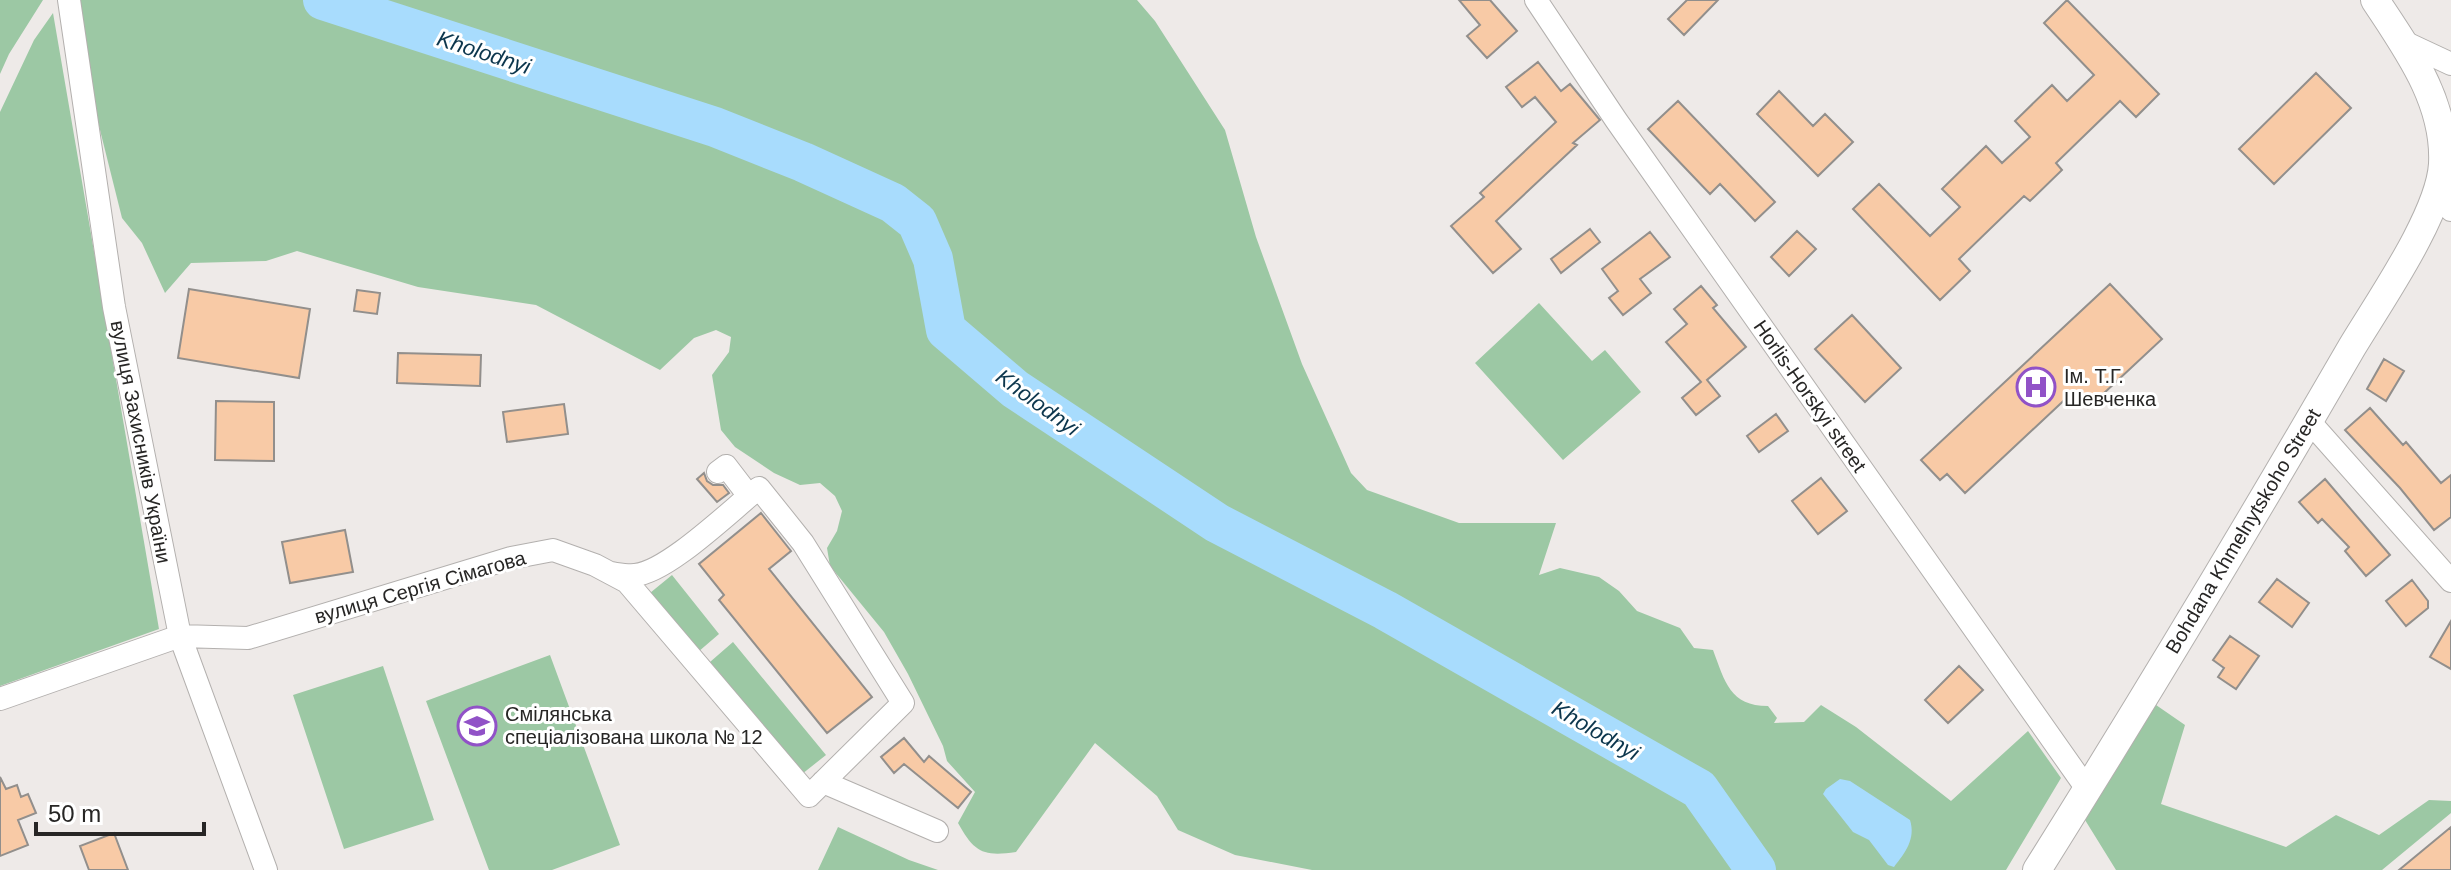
<svg xmlns="http://www.w3.org/2000/svg" width="2451" height="870" viewBox="0 0 2451 870" font-family="Helvetica,sans-serif">
  <style>
    .green { fill: #9cc8a4 }
    .water { fill: #a8dcfd }
    .lines { fill: none; stroke-linecap: round; stroke-linejoin: round }
    .river { stroke: #a8dcfd; stroke-width: 40 }
    .building { fill: #f8caa6; stroke: #928f8c; stroke-width: 2 }
    .minor-casing { stroke: #b3b0ae; stroke-width: 24 }
    .major-casing { stroke: #b3b0ae; stroke-width: 30 }
    .minor { stroke: #fff; stroke-width: 22 }
    .major { stroke: #fff; stroke-width: 28 }
    .labels { text-anchor: middle; stroke-width: 6; stroke-linejoin: round; paint-order: stroke }
    .poi-label { font-size: 20px; fill: #272625; stroke: #fff; text-anchor: start }
    .street-label { font-size: 20px; fill: #272625; stroke: #fff }
    .water-label { font-size: 22px; font-style: italic; fill: #0c364d; stroke: #fff }
  </style>
  <rect width="100%" height="100%" fill="#eeeae8"/>
  <path class="green" d="M 0,0 L 43,0 L 9,54 L 0,74 Z
    M 79,0 L 1137,0 L 1155,21 L 1225,130 L 1256,237 L 1302,364 L 1351,473 L 1367,490 L 1459,523 L 1556,523 L 1539,575 L 1560,568 L 1599,577 L 1619,591 L 1637,611 L 1680,628 L 1694,648 L 1713,650 C 1725,682 1730,706 1768,706 L 1777,718 L 1774,723 L 1804,722 L 1821,705 L 1856,727 L 1951,801 L 2028,731 L 2061,778 L 2006,870 L 1312,870 L 1235,855 L 1178,830 L 1157,796 L 1095,743 L 1016,852 C 983,857 974,852 958,823 L 975,792 L 947,761 L 943,746 L 908,674 L 884,632 L 830,566 L 827,548 L 837,531 L 842,511 L 835,496 L 820,483 L 800,485 L 774,473 L 735,447 L 721,430 L 712,375 L 729,352 L 731,337 L 716,330 L 694,338 L 660,370 L 536,305 L 418,287 L 297,251 L 266,261 L 191,263 L 165,293 L 142,243 L 122,218 L 89,86 Z
    M 53,13 L 159,629 L 0,686 L 0,112 L 34,40 Z
    M 1539,303 L 1592,361 L 1605,350 L 1641,392 L 1563,460 L 1475,363 Z
    M 672,575 L 719,634 L 698,652 L 650,593 Z
    M 733,642 L 826,755 L 802,774 L 710,662 Z
    M 550,655 L 620,845 L 552,870 L 489,870 L 426,701 Z
    M 383,666 L 434,820 L 344,849 L 293,695 Z
    M 2143,696 L 2185,725 L 2161,804 L 2286,847 L 2336,815 L 2379,835 L 2429,800 L 2451,801 L 2451,813 L 2382,870 L 2116,870 L 2077,807 Z
    M 838,827 L 909,860 L 938,870 L 818,870 Z"/>
  <path class="water" d="M 1840,779 L 1850,781 L 1910,820 C 1916,839 1905,853 1894,867 L 1888,865 L 1869,840 L 1853,832 L 1823,794 L 1826,789 Z"/>
  <g class="lines">
    <path class="river" d="M 323,0 L 715,127 L 803,162 L 893,203 L 917,222 L 933,259 L 946,330 L 1015,389 L 1217,523 L 1385,610 L 1699,789 L 1756,870"/>
  </g>
  <path class="building" d="M 1459,0 L 1490,0 L 1517,31 L 1487,58 L 1467,36 L 1480,25 Z
    M 1687,0 L 1718,0 L 1684,35 L 1668,19 Z
    M 2067,0 L 2159,94 L 2136,117 L 2120,101 L 2056,163 L 2062,170 L 2030,201 L 2024,196 L 1959,259 L 1970,271 L 1940,300 L 1853,209 L 1879,184 L 1930,236 L 1960,207 L 1942,189 L 1986,146 L 2002,163 L 2030,137 L 2015,121 L 2052,85 L 2067,101 L 2094,75 L 2044,23 Z
    M 1538,62 L 1561,91 L 1570,84 L 1600,120 L 1573,143 L 1577,145 L 1496,221 L 1521,249 L 1493,273 L 1451,226 L 1484,197 L 1480,193 L 1556,122 L 1535,97 L 1522,107 L 1506,87 Z
    M 2316,73 L 2351,108 L 2274,184 L 2239,149 Z
    M 1779,91 L 1813,126 L 1825,114 L 1853,142 L 1818,176 L 1757,114 Z
    M 1678,101 L 1775,202 L 1755,221 L 1720,184 L 1710,194 L 1648,129 Z
    M 1590,229 L 1600,242 L 1561,273 L 1551,259 Z
    M 1797,231 L 1816,249 L 1789,276 L 1771,257 Z
    M 1650,232 L 1670,257 L 1640,279 L 1651,293 L 1623,315 L 1609,298 L 1618,291 L 1602,269 Z
    M 2110,284 L 2162,339 L 2088,408 L 2073,392 L 1965,493 L 1947,474 L 1940,480 L 1921,460 Z
    M 1701,286 L 1717,305 L 1713,308 L 1746,347 L 1707,380 L 1720,396 L 1696,415 L 1682,398 L 1701,382 L 1666,342 L 1687,324 L 1674,309 Z
    M 189,289 L 310,309 L 299,378 L 178,358 Z
    M 357,290 L 380,293 L 377,314 L 354,311 Z
    M 1852,315 L 1901,368 L 1865,402 L 1815,349 Z
    M 398,353 L 481,355 L 480,386 L 397,383 Z
    M 2384,359 L 2404,371 L 2386,401 L 2367,389 Z
    M 216,401 L 274,402 L 274,461 L 215,460 Z
    M 564,404 L 568,434 L 507,442 L 503,412 Z
    M 2370,408 L 2403,445 L 2406,442 L 2441,483 L 2451,475 L 2451,517 L 2434,530 L 2400,488 L 2345,430 Z
    M 1776,414 L 1788,431 L 1759,452 L 1747,436 Z
    M 704,473 L 707,481 L 713,485 L 723,485 L 729,493 L 717,502 L 697,479 Z
    M 1821,478 L 1847,511 L 1818,534 L 1792,501 Z
    M 2325,479 L 2390,555 L 2366,576 L 2345,551 L 2349,547 L 2322,519 L 2318,523 L 2299,502 Z
    M 761,513 L 791,551 L 769,569 L 872,697 L 827,733 L 719,600 L 724,595 L 699,564 Z
    M 345,530 L 353,572 L 290,583 L 282,542 Z
    M 2277,579 L 2309,603 L 2292,627 L 2259,602 Z
    M 2412,580 L 2428,601 L 2428,608 L 2406,626 L 2386,601 Z
    M 2451,621 L 2451,669 L 2430,657 Z
    M 2230,636 L 2259,656 L 2236,689 L 2218,677 L 2224,668 L 2213,660 Z
    M 1959,666 L 1983,690 L 1948,723 L 1925,700 Z
    M 904,738 L 924,762 L 929,756 L 971,792 L 958,808 L 904,764 L 894,773 L 881,757 Z
    M 0,777 L 6,789 L 17,785 L 21,797 L 28,794 L 36,813 L 18,820 L 28,845 L 0,856 Z
    M 2451,827 L 2451,870 L 2399,870 Z
    M 114,833 L 128,870 L 89,870 L 80,846 Z"/>
  <g class="lines">
    <g class="minor-casing">
      <path id="minor" d="M 69,0 L 114,307 L 180,636 L 266,870
        M 1536,0 L 1616,120 L 2087,789
        M 2402,41 L 2451,64
        M 2442,201 L 2451,210
        M 2309,421 L 2451,581
        M 718,472 L 726,466 L 749,496
        M 0,699 L 180,636 L 248,638 L 511,558 L 553,550 L 595,565 L 627,582 L 809,796 L 903,703 L 803,543 L 759,488 C 731,510 668,572 635,575 C 627,576 618,574 610,573
        M 823,782 L 937,831"/>
    </g>
    <g class="major-casing">
      <path id="major" d="M 2037,870 C 2145,698 2250,523 2352,347 C 2379,302 2440,215 2443,164 C 2446,102 2408,50 2375,0"/>
    </g>
    <use href="#minor" class="minor"/>
    <use href="#major" class="major"/>
  </g>
  <defs>
    <g id="hospital-ring" transform="scale(2)"><circle r="9.5" fill="#fff" stroke="#9152c7" stroke-width="1.5"/><path d="M-5-5h3v3.5h4V-5h3V5h-3V1.5h-4V5h-3Z" fill="#9152c7"/></g>
    <g id="school-ring" transform="scale(2)"><circle r="9.5" fill="#fff" stroke="#9152c7" stroke-width="1.5"/><path d="M0-5L7-2L0 1L-7-2ZM-4 1L0 2.5L4 1V4Q0 6-4 4Z" fill="#9152c7"/></g>
  </defs>
  <g fill-rule="evenodd">
    <use href="#hospital-ring" x="2036" y="387"/>
    <use href="#school-ring" x="477" y="726"/>
  </g>
  <g class="labels">
    <g class="poi-label">
      <text x="2064" y="383">Ім. Т.Г.<tspan x="2064" dy="23">Шевченка</tspan></text>
      <text x="505" y="721">Смілянська<tspan x="505" dy="23">спеціалізована школа № 12</tspan></text>
    </g>
    <g class="street-label">
      <text transform="translate(1810 396) rotate(55)" y="7">Horlis-Horskyi street</text>
      <text transform="translate(141 442) rotate(79)" y="7">вулиця Захисників України</text>
      <text transform="translate(2243 531) rotate(-59)" y="7">Bohdana Khmelnytskoho Street</text>
      <text transform="translate(420 587) rotate(-16)" y="7">вулиця Сергія Сімагова</text>
    </g>
    <g class="water-label">
      <text transform="translate(484 52) rotate(18)" y="8">Kholodnyi</text>
      <text transform="translate(1038 402) rotate(36)" y="8">Kholodnyi</text>
      <text transform="translate(1596 730) rotate(30)" y="8">Kholodnyi</text>
    </g>
  </g>
  <path d="M36 822v12h168v-12" fill="none" stroke="#272625" stroke-width="4"/>
  <text x="48" y="822" font-size="24" fill="#272625" stroke="#ffffff" stroke-width="6" paint-order="stroke">50 m</text>
</svg>
